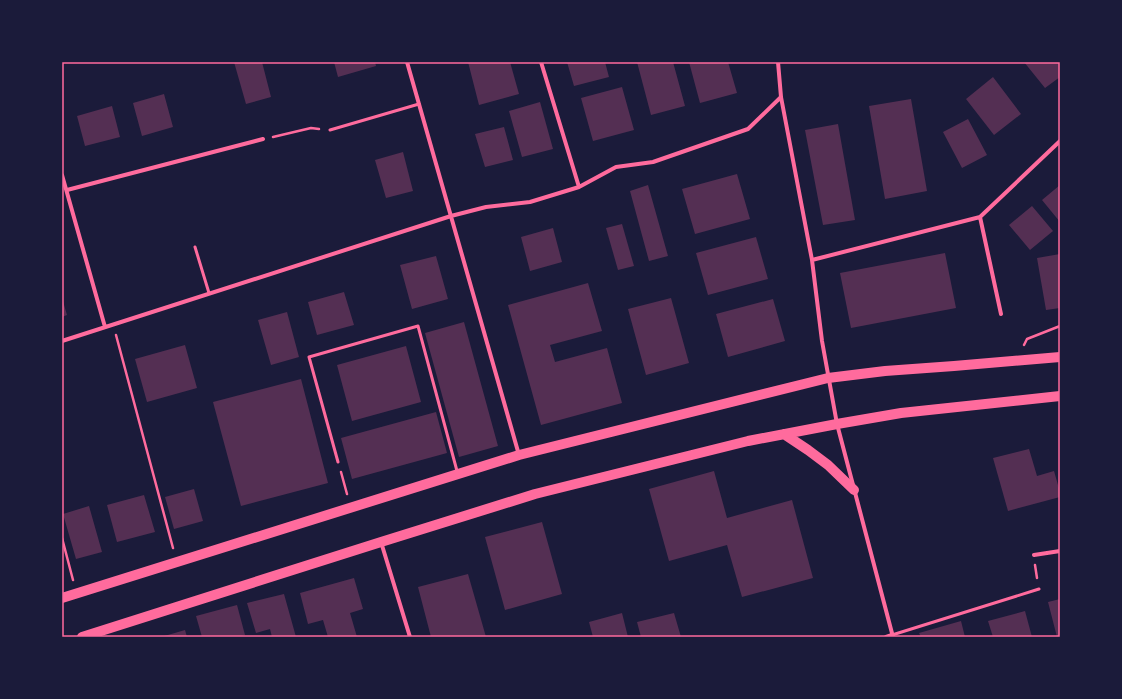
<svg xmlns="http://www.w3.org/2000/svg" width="1122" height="699" viewBox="0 0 1122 699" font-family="'Work Sans',sans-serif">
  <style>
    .building { fill: #542f53 }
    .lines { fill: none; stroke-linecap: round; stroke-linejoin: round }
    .path { stroke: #ff6b9d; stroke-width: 2.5 }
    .service { stroke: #ff6b9d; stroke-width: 3 }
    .minor { stroke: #ff6b9d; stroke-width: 4 }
    .primary { stroke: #ff6b9d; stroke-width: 10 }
    .neatline { fill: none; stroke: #ff6b9d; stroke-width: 1.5 }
  </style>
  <rect width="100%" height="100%" fill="#1b1b3a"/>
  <path class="building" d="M 234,62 L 262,62 L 271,97 L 246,104 Z
    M 334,62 L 375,62 L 376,66 L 338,77 Z
    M 468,62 L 510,62 L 519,94 L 479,105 Z
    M 567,62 L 605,62 L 609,77 L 574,86 Z
    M 637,62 L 673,62 L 685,106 L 651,115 Z
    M 689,62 L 728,62 L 737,93 L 700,103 Z
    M 1024,62 L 1059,62 L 1060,77 L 1045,88 Z
    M 993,77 L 1021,114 L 994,135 L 966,99 Z
    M 622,87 L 634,130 L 593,141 L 581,98 Z
    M 164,94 L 173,127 L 142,136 L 133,103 Z
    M 911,99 L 927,191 L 885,199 L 869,106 Z
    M 540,102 L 553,149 L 522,157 L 509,111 Z
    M 112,106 L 120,137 L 85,146 L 77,116 Z
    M 968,119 L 987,155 L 962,168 L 943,132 Z
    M 838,124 L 855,220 L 823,225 L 805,130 Z
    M 504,127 L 513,160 L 485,167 L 475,134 Z
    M 403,152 L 413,191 L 386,198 L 375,160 Z
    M 737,174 L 750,219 L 695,234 L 682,189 Z
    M 648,185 L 668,256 L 649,261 L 630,191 Z
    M 1060,185 L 1060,222 L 1042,200 Z
    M 1032,206 L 1053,231 L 1030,250 L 1009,225 Z
    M 622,224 L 634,266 L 618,270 L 606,228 Z
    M 553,228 L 562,262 L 530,271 L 521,237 Z
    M 756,237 L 768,279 L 708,295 L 696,253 Z
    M 945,253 L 956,308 L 851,328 L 840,273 Z
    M 1060,254 L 1060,308 L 1046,310 L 1037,258 Z
    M 436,256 L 448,299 L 412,309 L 400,265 Z
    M 588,283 L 602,331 L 550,345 L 555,362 L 607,348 L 622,403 L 541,425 L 508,305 Z
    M 344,292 L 354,325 L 317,335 L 308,302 Z
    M 62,298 L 67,315 L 62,317 Z
    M 671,298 L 689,363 L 646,375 L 628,309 Z
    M 773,299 L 785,341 L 728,357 L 716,314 Z
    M 287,312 L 299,357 L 271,365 L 258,320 Z
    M 464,322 L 498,446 L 459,457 L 425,333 Z
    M 185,345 L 197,388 L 147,402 L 135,359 Z
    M 406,346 L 421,402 L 352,421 L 337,365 Z
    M 301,379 L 328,483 L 241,506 L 213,402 Z
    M 436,412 L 447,453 L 352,479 L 341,438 Z
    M 1029,449 L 1037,476 L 1054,471 L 1060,492 L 1060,497 L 1008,511 L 993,458 Z
    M 714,471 L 727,518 L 792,500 L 813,578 L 742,597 L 727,545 L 669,561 L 649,489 Z
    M 194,489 L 203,521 L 174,529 L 165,497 Z
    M 144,495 L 155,532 L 117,542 L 107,505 Z
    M 89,506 L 102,552 L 76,559 L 63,514 Z
    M 542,522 L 562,594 L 505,610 L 485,537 Z
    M 468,574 L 486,637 L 431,637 L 418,587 Z
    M 354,578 L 363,609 L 350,613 L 357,637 L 328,637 L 323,620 L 308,624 L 300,593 Z
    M 284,594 L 296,637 L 272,637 L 270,629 L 256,633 L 247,603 Z
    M 1060,599 L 1060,637 L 1057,637 L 1048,602 Z
    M 237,605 L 245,635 L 236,637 L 202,637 L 196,616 Z
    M 1025,611 L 1032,637 L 993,637 L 988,621 Z
    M 622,613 L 628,637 L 593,637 L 589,622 Z
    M 674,613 L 681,637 L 641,637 L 637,622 Z
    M 961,621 L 965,637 L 921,637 L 919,633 Z
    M 185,630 L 187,637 L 161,637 Z"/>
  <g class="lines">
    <path class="path" d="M 273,137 L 311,128 L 319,129
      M 116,335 L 173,548
      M 1024,345 L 1027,339 L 1060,326
      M 341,472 L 347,494
      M 62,538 L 73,580
      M 1035,565 L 1037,578"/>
    <path class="service" d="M 330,130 L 419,104
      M 195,247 L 209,293
      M 338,462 L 309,357 L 418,326 L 457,471
      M 892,635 L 1039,589"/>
    <path class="minor" d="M 407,62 L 519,455
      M 541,62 L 579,187
      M 778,62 L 781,97 L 812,260 L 822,341 L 837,424 L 893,637
      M 62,175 L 105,327
      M 67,190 L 263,139
      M 980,217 L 1001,314
      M 812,260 L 980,217 L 1060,141
      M 62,341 L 451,216 L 486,207 L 530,202 L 579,187 L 616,167 L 653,162 L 748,129 L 781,97
      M 381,542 L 410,637
      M 1034,555 L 1060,551
      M 886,637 L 892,635"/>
    <path class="primary" d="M 784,434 L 808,450 L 828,465 L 854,490
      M 62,598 L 519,455 L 828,378 L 885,371 L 954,366 L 1060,357
      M 82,637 L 381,542 L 535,494 L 748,441 L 837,424 L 901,413 L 1060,396"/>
  </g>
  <rect width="1122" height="699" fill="none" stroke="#1b1b3a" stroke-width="126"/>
  <rect x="63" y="63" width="996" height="573" class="neatline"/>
</svg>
